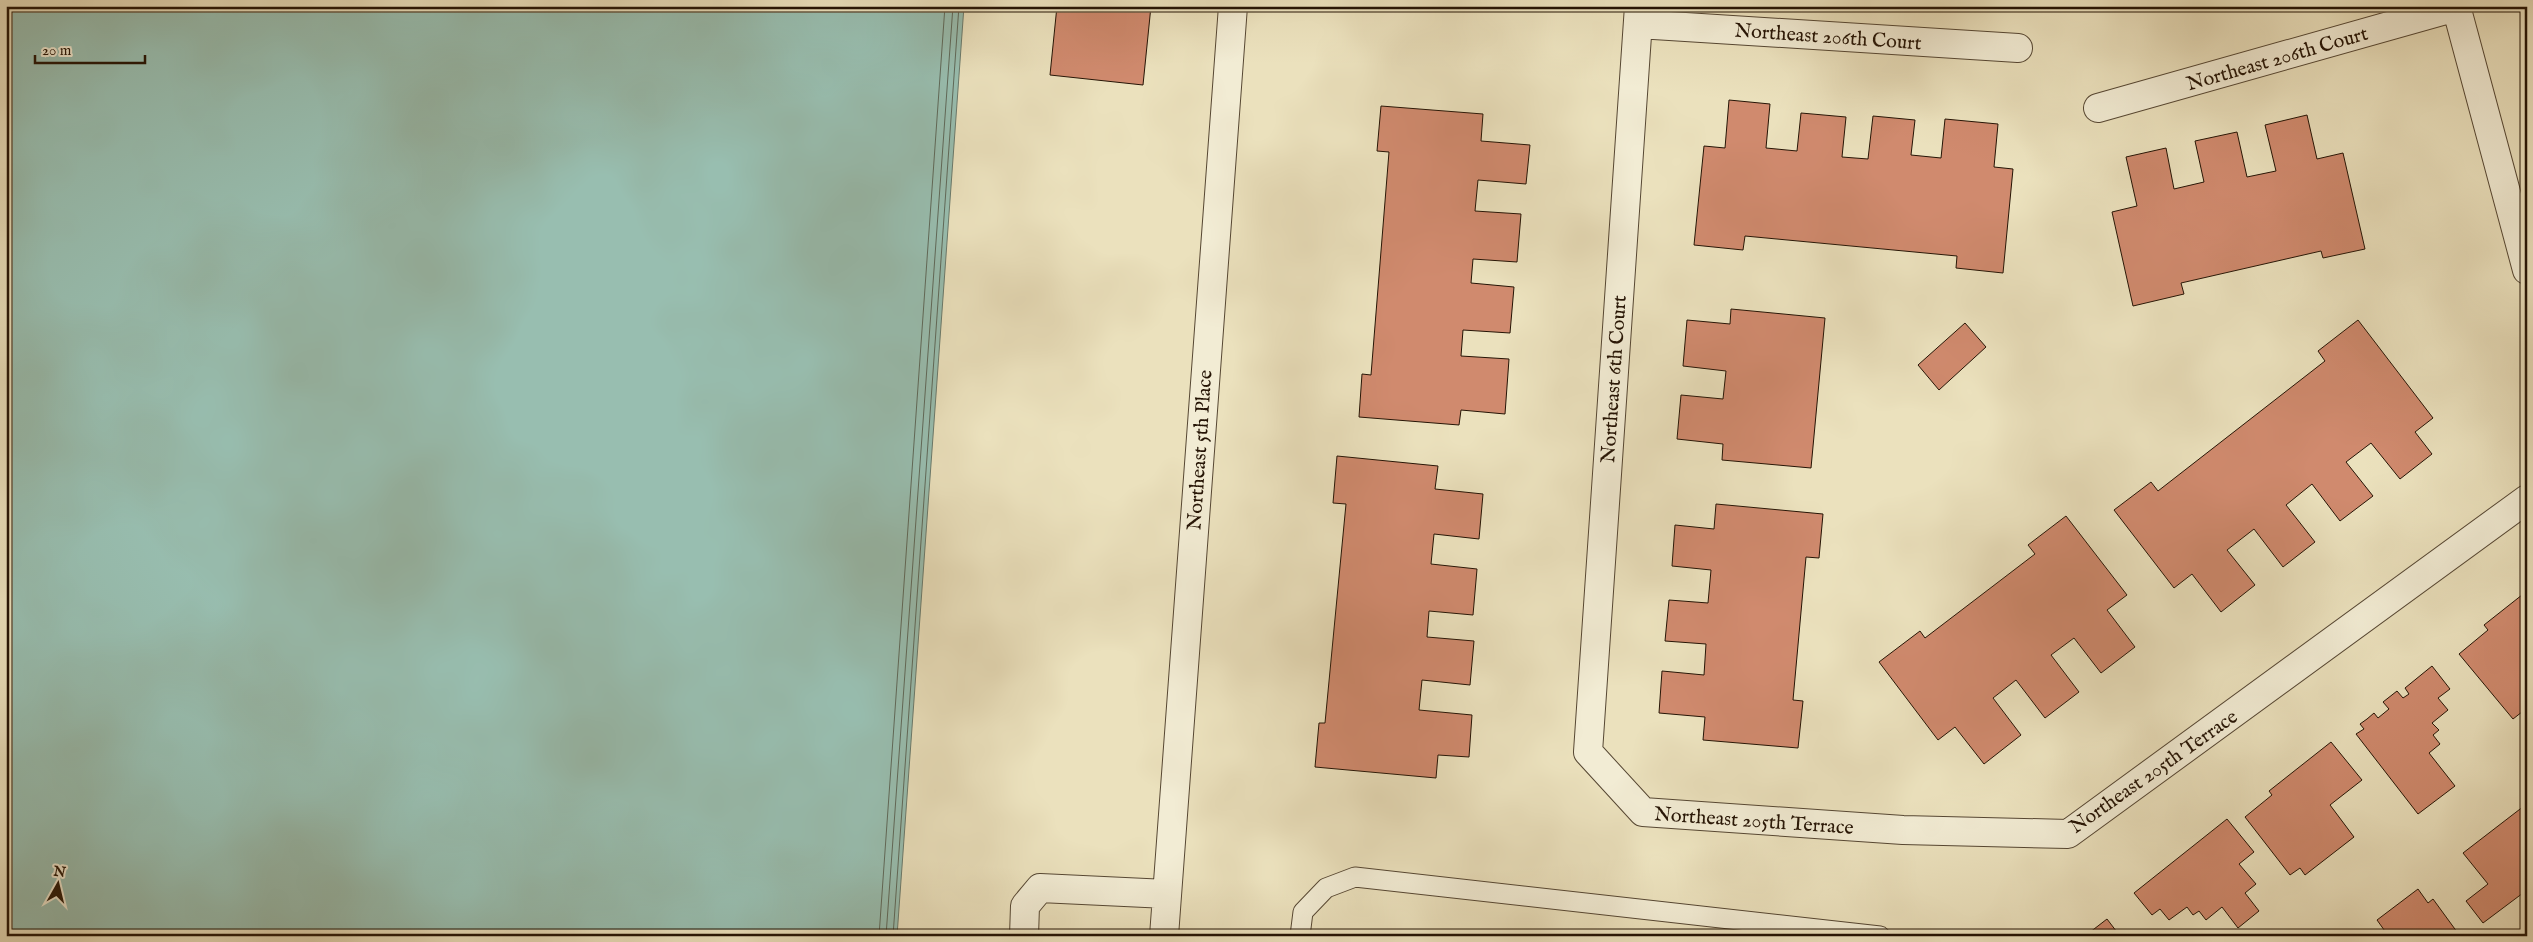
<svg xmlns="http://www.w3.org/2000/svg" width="2533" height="942" viewBox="0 0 2533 942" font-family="'IM FELL English',serif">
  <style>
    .water { fill: #98beb0; stroke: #6a7a6c }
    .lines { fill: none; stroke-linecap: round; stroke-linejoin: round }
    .shore { stroke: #5e695a; stroke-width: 1 }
    .building { fill: #d08a6e; stroke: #251405 }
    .service-casing { stroke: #564733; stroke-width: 21 }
    .minor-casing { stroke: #564733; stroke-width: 30 }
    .service { stroke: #f2ecd4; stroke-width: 19 }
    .minor { stroke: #f2ecd4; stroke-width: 28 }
    .labels { text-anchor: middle; stroke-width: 4; stroke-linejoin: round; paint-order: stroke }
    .street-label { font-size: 20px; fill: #251405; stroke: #f2ecd4 }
  </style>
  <rect width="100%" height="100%" fill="#ebe1bd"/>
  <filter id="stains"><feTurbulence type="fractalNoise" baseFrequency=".004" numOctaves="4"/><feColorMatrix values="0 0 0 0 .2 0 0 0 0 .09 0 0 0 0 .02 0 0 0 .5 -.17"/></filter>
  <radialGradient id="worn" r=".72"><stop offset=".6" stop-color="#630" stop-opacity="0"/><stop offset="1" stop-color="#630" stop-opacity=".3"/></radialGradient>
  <path class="water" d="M 6,6 L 964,6 L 897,936 L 6,936 Z"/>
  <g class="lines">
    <path class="shore" d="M 879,936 L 945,6
      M 886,936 L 953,6
      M 893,936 L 959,6"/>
  </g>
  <path class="building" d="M 1057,6 L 1151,6 L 1143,85 L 1050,75 Z
    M 1729,100 L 1770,104 L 1766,148 L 1797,151 L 1801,113 L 1846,117 L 1842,157 L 1868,159 L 1873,116 L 1915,120 L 1911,155 L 1941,158 L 1945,119 L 1998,124 L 1994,167 L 2013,169 L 2003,273 L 1956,268 L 1957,256 L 1745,236 L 1743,250 L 1694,245 L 1704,146 L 1725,148 Z
    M 1381,106 L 1483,114 L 1481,141 L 1530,145 L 1526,184 L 1478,180 L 1475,211 L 1521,214 L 1517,262 L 1473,259 L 1471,283 L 1514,287 L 1510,333 L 1463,330 L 1461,356 L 1509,359 L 1505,414 L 1461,410 L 1459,425 L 1359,417 L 1362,374 L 1371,375 L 1389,152 L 1377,151 Z
    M 2307,115 L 2317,159 L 2343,153 L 2365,249 L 2323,258 L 2321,251 L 2181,283 L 2184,294 L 2133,306 L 2112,212 L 2137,206 L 2126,157 L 2166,148 L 2174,189 L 2204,182 L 2195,141 L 2237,132 L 2247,177 L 2276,171 L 2265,125 Z
    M 1731,309 L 1825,318 L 1811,468 L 1722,460 L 1723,444 L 1677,439 L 1681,395 L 1723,399 L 1726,371 L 1683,366 L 1687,320 L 1730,324 Z
    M 2358,320 L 2433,418 L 2415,432 L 2432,454 L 2400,479 L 2371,443 L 2346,462 L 2373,496 L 2340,521 L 2312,484 L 2286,505 L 2315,542 L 2283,567 L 2254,529 L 2227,550 L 2255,585 L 2221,612 L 2192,574 L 2174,588 L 2114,510 L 2151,482 L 2158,491 L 2325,361 L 2318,351 Z
    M 1965,323 L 1986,347 L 1939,390 L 1918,365 Z
    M 1337,456 L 1438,466 L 1435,489 L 1483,494 L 1479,539 L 1434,534 L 1431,564 L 1477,569 L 1473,615 L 1429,611 L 1427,637 L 1474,641 L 1470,685 L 1422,680 L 1419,710 L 1472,715 L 1469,757 L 1438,755 L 1436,778 L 1315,767 L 1319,723 L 1325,723 L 1346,504 L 1333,503 Z
    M 1716,504 L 1823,514 L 1819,558 L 1806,557 L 1793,700 L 1803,701 L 1798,748 L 1703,740 L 1705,717 L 1659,713 L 1662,671 L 1704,675 L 1706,644 L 1665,641 L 1669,600 L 1708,603 L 1711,570 L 1672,566 L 1675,525 L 1714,529 Z
    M 2066,516 L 2127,595 L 2107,610 L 2135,647 L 2101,673 L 2074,638 L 2051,655 L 2079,692 L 2045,718 L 2016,680 L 1993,698 L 2021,735 L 1984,764 L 1955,727 L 1938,740 L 1879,662 L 1920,631 L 1925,638 L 2035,554 L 2028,545 Z
    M 2527,591 L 2527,708 L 2513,719 L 2459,654 L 2488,630 L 2484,625 Z
    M 2432,666 L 2450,689 L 2438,698 L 2448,710 L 2432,723 L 2439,730 L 2433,735 L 2440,744 L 2429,753 L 2455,786 L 2418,814 L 2356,734 L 2364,729 L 2360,724 L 2367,719 L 2374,713 L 2378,718 L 2389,709 L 2383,702 L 2397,691 L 2403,698 L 2409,694 L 2405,688 Z
    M 2331,742 L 2362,780 L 2330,805 L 2354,837 L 2305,875 L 2300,868 L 2290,875 L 2245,817 L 2272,795 L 2269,791 Z
    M 2524,806 L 2527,809 L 2527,890 L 2483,923 L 2466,901 L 2488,884 L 2463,853 Z
    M 2227,819 L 2254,852 L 2239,864 L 2256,884 L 2245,893 L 2259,911 L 2238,928 L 2222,907 L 2206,920 L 2199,911 L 2193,915 L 2187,907 L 2169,920 L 2160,909 L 2152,915 L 2134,893 Z
    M 2418,889 L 2428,903 L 2433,899 L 2460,936 L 2384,936 L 2387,934 L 2377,920 Z
    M 2107,919 L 2120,936 L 2085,936 Z"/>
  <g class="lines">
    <g class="service-casing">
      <path id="service" d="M 1300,936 L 1303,912 L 1326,888 L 1355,877 L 1880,936"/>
    </g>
    <g class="minor-casing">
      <path id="minor" d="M 1639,6 L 1588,752 L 1643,812 L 1903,830 L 2068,834 L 2527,499
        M 2456,6 L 2527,270
        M 1638,24 L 2018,48
        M 2098,108 L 2456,7
        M 1024,936 L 1025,906 L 1040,888 L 1167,894
        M 1164,936 L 1233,6"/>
    </g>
    <use href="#service" class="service"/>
    <use href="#minor" class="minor"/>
  </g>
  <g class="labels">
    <g class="street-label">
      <text transform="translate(1828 36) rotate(4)" y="7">Northeast 206th Court</text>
      <text transform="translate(2277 58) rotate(-16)" y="7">Northeast 206th Court</text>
      <text transform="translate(1613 379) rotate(-86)" y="7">Northeast 6th Court</text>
      <text transform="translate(1199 450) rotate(-86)" y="7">Northeast 5th Place</text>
      <text transform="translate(2153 771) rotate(-35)" y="7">Northeast 205th Terrace</text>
      <text transform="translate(1754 820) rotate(4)" y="7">Northeast 205th Terrace</text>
    </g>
  </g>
  <rect width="2533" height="942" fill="none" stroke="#ebe1bd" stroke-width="25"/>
  <rect x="8" y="8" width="2518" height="927" fill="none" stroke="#251405" stroke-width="2.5"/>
  <rect x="12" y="12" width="2508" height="917" fill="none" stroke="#251405"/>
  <g transform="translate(58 884) rotate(8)" stroke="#f2ecd4" stroke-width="4" paint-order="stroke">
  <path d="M0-4L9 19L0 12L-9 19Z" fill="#251405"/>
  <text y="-8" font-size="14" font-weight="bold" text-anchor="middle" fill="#251405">N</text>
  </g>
  <path d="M35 55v8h110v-8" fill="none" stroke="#251405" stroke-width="2.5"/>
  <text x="42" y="55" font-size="15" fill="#251405" stroke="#f2ecd4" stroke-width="4" paint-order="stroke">20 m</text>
  <rect width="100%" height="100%" filter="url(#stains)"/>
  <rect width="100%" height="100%" fill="url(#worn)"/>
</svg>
